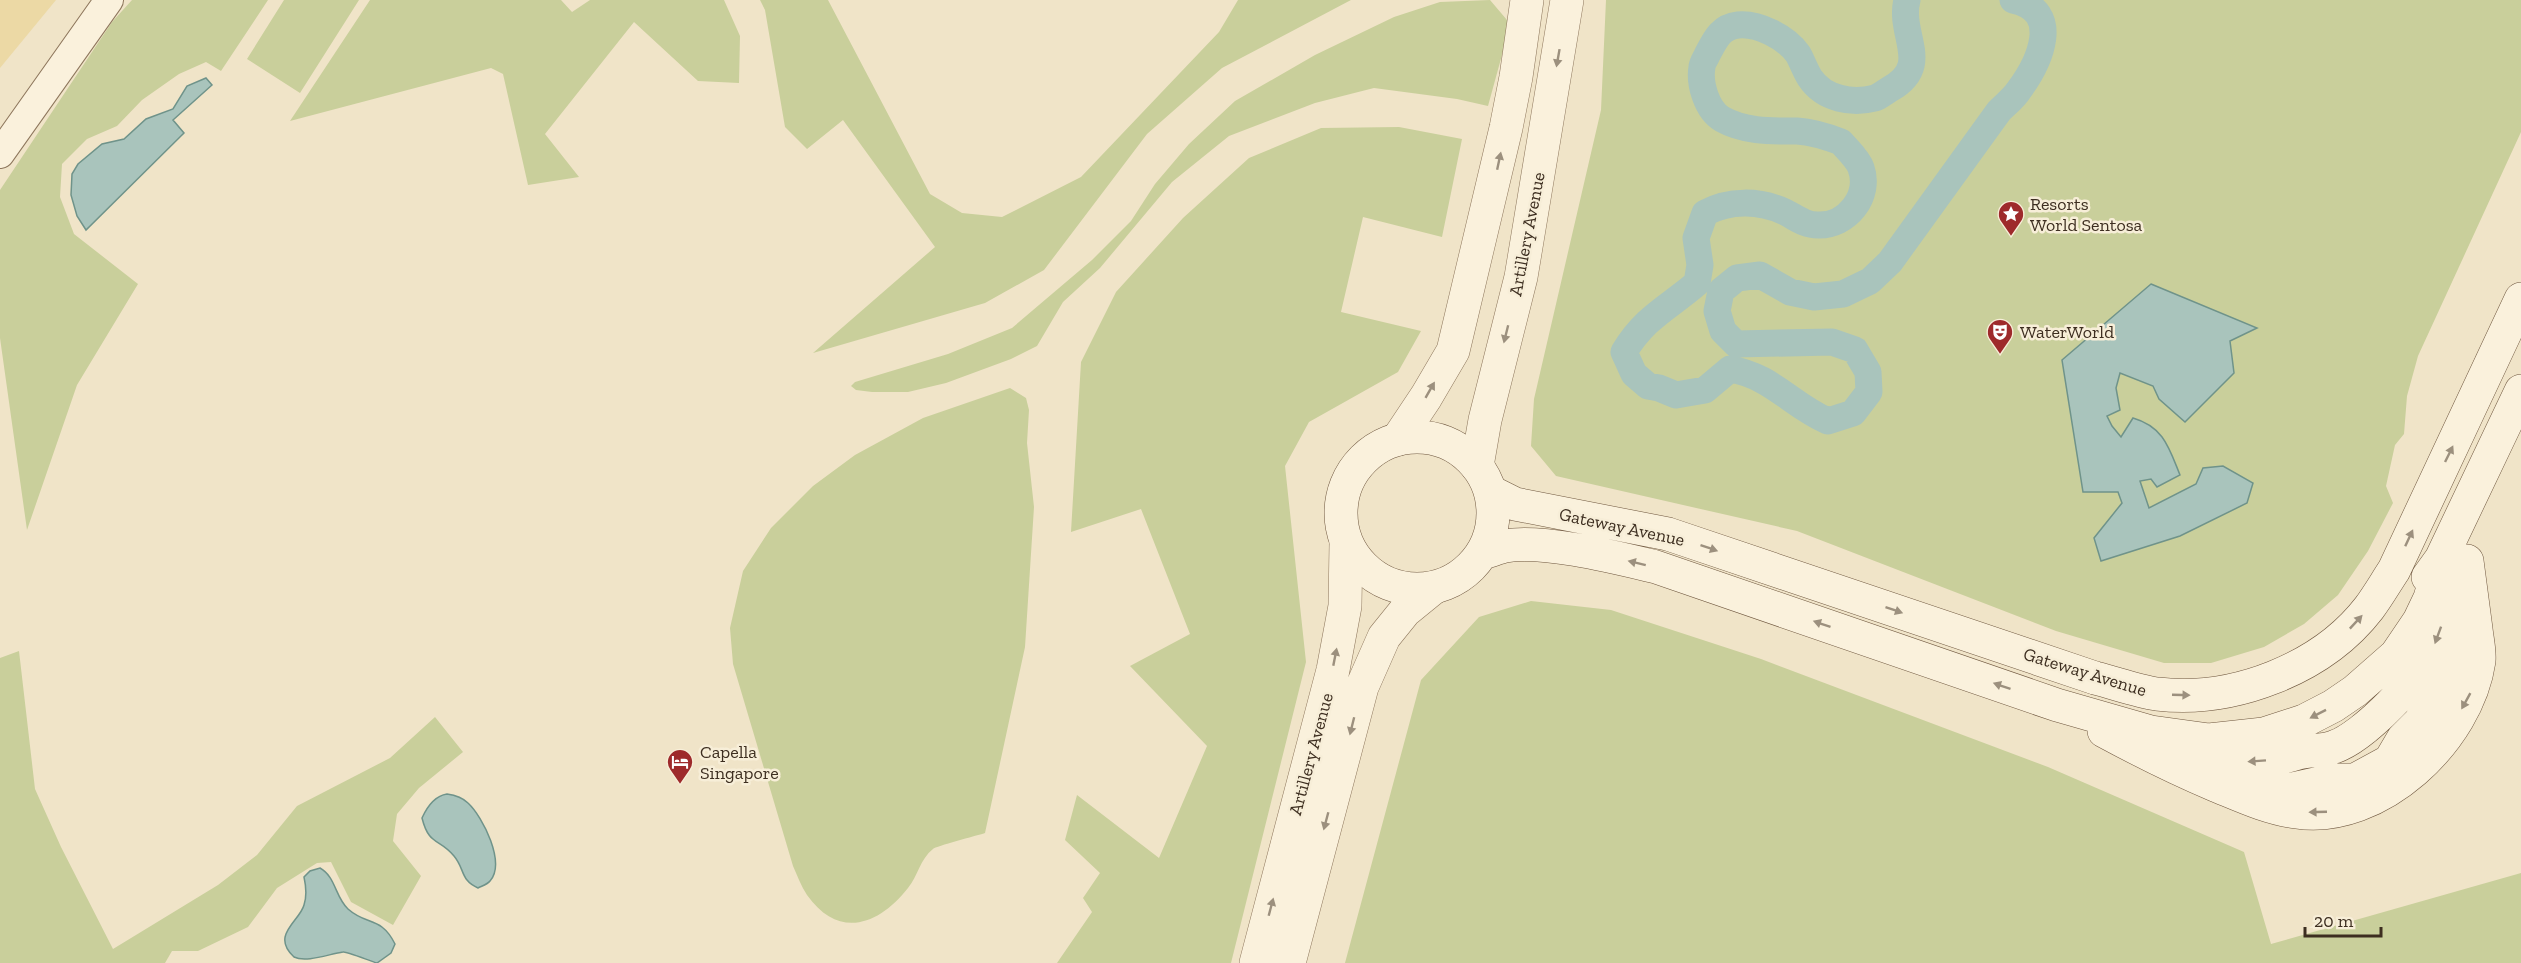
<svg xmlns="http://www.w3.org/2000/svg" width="2521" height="963" viewBox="0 0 2521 963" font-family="'Zilla Slab',serif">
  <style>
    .green { fill: #c9cf9b }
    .sand { fill: #ecd9a5 }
    .water { fill: #a9c4bc; stroke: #6f938a; stroke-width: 1.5 }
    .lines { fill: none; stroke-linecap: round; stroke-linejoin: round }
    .canal { stroke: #a9c4bc; stroke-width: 27 }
    .minor-casing { stroke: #8d765c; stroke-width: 30 }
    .tertiary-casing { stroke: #8d765c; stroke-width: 34 }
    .secondary-casing { stroke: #6f573f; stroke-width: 34 }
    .minor { stroke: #faf1dc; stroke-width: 28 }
    .tertiary { stroke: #faf1dc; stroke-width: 33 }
    .secondary { stroke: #faf1dc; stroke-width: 33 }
    .oneway { fill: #9c907e }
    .labels { text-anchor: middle; stroke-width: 5; stroke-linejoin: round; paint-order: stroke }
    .poi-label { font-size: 18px; fill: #3d2e20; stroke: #f7eed8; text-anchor: start }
    .street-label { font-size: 18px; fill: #3d2e20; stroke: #f7eed8 }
  </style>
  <rect width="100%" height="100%" fill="#f0e4c8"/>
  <path class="green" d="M 132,0 L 268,0 L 221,71 L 206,62 L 179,74 L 142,100 L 117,126 L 87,139 L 62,164 L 60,197 L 74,234 L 138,284 L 77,385 L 27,530 L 0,338 L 0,190 L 112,22 Z
    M 284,0 L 359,0 L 300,93 L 247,59 Z
    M 370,0 L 561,0 L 572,12 L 590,0 L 724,0 L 740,36 L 739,83 L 698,81 L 634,22 L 545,134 L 579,177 L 528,185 L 503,74 L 491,68 L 290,121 Z
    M 760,0 L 828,0 L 930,194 L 962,213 L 1002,217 L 1081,177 L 1219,32 L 1238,0 L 1351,0 L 1222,68 L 1147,134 L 1044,270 L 985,303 L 813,353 L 935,247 L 843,120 L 807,149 L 785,127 L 765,10 Z
    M 1490,0 L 1507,20 L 1508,33 L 1488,106 L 1457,99 L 1374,88 L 1315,103 L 1229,136 L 1172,182 L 1100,268 L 1063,302 L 1037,346 L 1011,359 L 946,383 L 908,392 L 872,392 L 856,390 L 851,386 L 855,382 L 948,354 L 1012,328 L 1092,260 L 1131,221 L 1155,184 L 1189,144 L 1235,101 L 1315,55 L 1394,17 L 1440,2 Z
    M 1606,0 L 2521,0 L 2521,132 L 2418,356 L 2407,396 L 2404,434 L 2395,445 L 2386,486 L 2393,503 L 2368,551 L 2338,595 L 2304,624 L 2264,647 L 2211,663 L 2164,663 L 2056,631 L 1797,531 L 1556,476 L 1531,446 L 1534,399 L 1601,110 Z
    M 1399,127 L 1462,139 L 1442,237 L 1363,217 L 1341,312 L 1421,331 L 1398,372 L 1309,422 L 1285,466 L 1306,662 L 1231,963 L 1057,963 L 1092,912 L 1083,898 L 1100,873 L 1065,840 L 1077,795 L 1159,858 L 1207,746 L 1130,666 L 1190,634 L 1141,509 L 1071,532 L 1081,362 L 1116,292 L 1183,218 L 1249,158 L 1321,128 Z
    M 1010,388 L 1026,398 L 1029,410 L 1027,443 L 1034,507 L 1025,647 L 985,833 C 976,836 936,846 933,849 C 920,859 918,876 908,888 C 879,925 839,940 807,895 C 801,886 797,875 793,866 L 733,664 L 730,628 L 743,571 L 771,528 L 813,486 L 855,455 L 923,418 Z
    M 1531,601 L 1611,610 L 1761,659 L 2048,767 L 2244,852 L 2271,944 L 2521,873 L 2521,963 L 1345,963 L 1421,680 L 1479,617 Z
    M 19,651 L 35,789 L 61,847 L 113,949 L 218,885 L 257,855 L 297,806 L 390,758 L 435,717 L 463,752 L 419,788 L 397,814 L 393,841 L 421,876 L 393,925 L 351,902 L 331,862 L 317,863 L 277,888 L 248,927 L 198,951 L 172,951 L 165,963 L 0,963 L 0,658 Z"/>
  <path class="sand" d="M 0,0 L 56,0 L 0,68 Z"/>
  <path class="water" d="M 206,78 L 212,85 L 173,120 L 184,133 L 86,230 L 77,216 L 71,195 L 72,174 L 78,164 L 102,144 L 124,139 L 146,119 L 173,109 L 187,86 Z
    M 2151,284 L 2257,328 L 2230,341 L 2234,373 L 2185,422 L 2159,399 L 2153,386 L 2120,373 L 2116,388 L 2120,410 L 2107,416 L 2112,426 L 2121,437 L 2133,418 C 2164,427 2169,448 2180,475 L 2157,487 L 2151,479 L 2140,481 L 2149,508 L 2196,484 L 2203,468 L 2223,466 L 2253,483 L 2247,503 L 2180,536 L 2101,561 L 2094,538 L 2122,503 L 2118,492 L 2083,492 L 2062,360 Z
    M 447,794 C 454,795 463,798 468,803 C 483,817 506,863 490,881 C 488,884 482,886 478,888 C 460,880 465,869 454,856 C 439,838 429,846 422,818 C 427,807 434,796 447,794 Z
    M 320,868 C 336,877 335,897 348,909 C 367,926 381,916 395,944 L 391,953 L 377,963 C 370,961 346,951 343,952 C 329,954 306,963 294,957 C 270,935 300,921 304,905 C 307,896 306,886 304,877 L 310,871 Z"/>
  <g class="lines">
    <path class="canal" d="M 1907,0 C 1898,35 1933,65 1890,89 C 1885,92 1880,96 1875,98 C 1852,104 1824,99 1810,78 C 1805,70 1802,61 1798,54 C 1786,37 1758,23 1738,25 C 1720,27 1715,40 1707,55 C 1706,58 1702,63 1702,67 C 1699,84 1707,110 1722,119 C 1745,132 1772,131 1797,131 C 1812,132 1828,137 1841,142 C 1847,149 1858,159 1861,168 C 1871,196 1847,226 1818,225 C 1804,225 1797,218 1785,212 C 1759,200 1729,200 1705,213 L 1696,238 L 1700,265 L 1697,283 C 1668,308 1645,317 1624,352 L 1634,374 L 1648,386 L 1659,388 L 1676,395 L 1705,390 L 1730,369 C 1772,376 1791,405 1828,421 L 1853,413 L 1869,392 L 1868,372 L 1855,350 L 1832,342 L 1736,344 L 1723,331 L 1717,311 L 1721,291 L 1737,278 L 1760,275 L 1790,292 L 1814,297 L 1843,294 L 1870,281 L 1890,262 L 1999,111 C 2006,104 2014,98 2019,90 C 2039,63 2064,11 2013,0"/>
    <g class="minor-casing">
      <path id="minor" d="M 0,154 L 109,0"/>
    </g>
    <g class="tertiary-casing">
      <path id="tertiary" d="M 1398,439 L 1426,397 L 1453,351 L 1506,128 L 1516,77 L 1527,0
        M 1477,466 L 1485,420 L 1521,277 L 1567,0
        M 1256,963 L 1333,670 L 1345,606 L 1346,543
        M 1289,963 L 1362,687 L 1384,637 L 1405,611 L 1432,589"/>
    </g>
    <g class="secondary-casing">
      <path id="secondary" d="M1341 513a76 76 0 1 1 152 0a76 76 0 1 1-152 0Z
        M 1491,492 L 1515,504 L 1668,534 L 2095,678 C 2115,683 2137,691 2157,694 C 2233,703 2322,669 2369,608 C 2378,596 2386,582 2394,570 L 2521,299
        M 1482,553 C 1490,551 1497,548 1505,546 C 1543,539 1618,558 1656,567 L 2057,705 L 2151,732 L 2209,740 L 2264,734 L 2304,721 L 2333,706 L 2355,691 L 2396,655 L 2419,621 L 2430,598 L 2441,559
        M 2428,577 L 2441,559 L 2521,391
        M 2104,731 C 2141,751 2177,769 2215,785 C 2242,796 2267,808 2296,812 C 2379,825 2468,739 2479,661 C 2480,651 2477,639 2476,629 C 2473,606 2470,584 2467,561
        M 2187,750 C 2220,767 2264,764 2298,753 C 2310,750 2323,751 2334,747 C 2364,737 2421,677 2433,649 C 2442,629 2448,608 2456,589
        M 2249,790 L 2292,789 L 2333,780 L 2355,780 L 2390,761 L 2403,739 L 2419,723 L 2450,679 L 2460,658 L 2466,631"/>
    </g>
    <use href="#minor" class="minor"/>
    <use href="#tertiary" class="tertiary"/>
    <use href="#secondary" class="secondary"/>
  </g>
  <defs><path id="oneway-solid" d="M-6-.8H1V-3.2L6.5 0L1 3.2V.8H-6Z" transform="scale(1.5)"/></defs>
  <g class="oneway">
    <use href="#oneway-solid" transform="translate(1558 58) rotate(100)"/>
    <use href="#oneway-solid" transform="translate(1499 161) rotate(-78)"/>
    <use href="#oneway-solid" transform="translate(1506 334) rotate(104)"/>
    <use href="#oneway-solid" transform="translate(1430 390) rotate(-60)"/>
    <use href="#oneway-solid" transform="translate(2449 454) rotate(-64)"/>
    <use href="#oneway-solid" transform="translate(2409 538) rotate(-65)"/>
    <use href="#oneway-solid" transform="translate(1709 548) rotate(19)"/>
    <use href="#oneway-solid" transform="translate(1637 563) rotate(-166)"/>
    <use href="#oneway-solid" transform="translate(1894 610) rotate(19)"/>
    <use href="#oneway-solid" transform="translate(2356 622) rotate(-47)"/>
    <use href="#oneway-solid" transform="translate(1822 624) rotate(-161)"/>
    <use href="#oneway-solid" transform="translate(2438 635) rotate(110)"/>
    <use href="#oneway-solid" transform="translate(1335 657) rotate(-79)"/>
    <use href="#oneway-solid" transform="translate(2002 686) rotate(-161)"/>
    <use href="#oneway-solid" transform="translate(2181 695) rotate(2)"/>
    <use href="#oneway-solid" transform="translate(2466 701) rotate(119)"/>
    <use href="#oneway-solid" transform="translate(2318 714) rotate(153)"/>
    <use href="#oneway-solid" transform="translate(1352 726) rotate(104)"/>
    <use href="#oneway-solid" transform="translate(2257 761) rotate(176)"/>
    <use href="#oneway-solid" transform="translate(2318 812) rotate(178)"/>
    <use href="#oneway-solid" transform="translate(1326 821) rotate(105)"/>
    <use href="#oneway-solid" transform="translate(1271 907) rotate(-75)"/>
  </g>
  <defs>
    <g id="sight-pin" transform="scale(1.35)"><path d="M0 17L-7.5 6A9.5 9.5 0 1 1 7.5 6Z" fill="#9e2a2b" stroke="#f7eed8"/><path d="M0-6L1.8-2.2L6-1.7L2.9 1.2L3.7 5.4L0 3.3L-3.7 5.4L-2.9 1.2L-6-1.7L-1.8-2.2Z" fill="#fff"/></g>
    <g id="theatre-pin" transform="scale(1.35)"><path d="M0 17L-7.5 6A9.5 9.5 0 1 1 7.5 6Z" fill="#9e2a2b" stroke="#f7eed8"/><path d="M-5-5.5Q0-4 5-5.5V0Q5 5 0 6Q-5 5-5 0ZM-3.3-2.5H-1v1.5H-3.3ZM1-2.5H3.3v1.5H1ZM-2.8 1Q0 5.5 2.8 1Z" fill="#fff"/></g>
    <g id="hotel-pin" transform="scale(1.35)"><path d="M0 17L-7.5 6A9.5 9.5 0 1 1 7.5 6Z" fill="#9e2a2b" stroke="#f7eed8"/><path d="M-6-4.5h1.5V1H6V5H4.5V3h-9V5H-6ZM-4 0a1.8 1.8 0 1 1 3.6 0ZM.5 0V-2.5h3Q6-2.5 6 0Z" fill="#fff"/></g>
  </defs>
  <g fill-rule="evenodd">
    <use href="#sight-pin" x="2011" y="214"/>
    <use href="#theatre-pin" x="2000" y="332"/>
    <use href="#hotel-pin" x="680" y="762"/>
  </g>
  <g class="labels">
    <g class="poi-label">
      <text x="2030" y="210">Resorts<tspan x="2030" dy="21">World Sentosa</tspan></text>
      <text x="2020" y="338">WaterWorld</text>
      <text x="700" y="758">Capella<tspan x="700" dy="21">Singapore</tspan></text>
    </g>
    <g class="street-label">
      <text transform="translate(1527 234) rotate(-79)" y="6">Artillery Avenue</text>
      <text transform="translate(1622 527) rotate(12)" y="6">Gateway Avenue</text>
      <text transform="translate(2085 672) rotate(17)" y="6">Gateway Avenue</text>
      <text transform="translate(1311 754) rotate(-75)" y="6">Artillery Avenue</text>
    </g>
  </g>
  <path d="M2305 927v9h76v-9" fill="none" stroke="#3d2e20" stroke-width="3"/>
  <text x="2314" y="927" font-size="18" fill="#3d2e20" stroke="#f7eed8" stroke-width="4.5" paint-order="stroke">20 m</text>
</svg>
